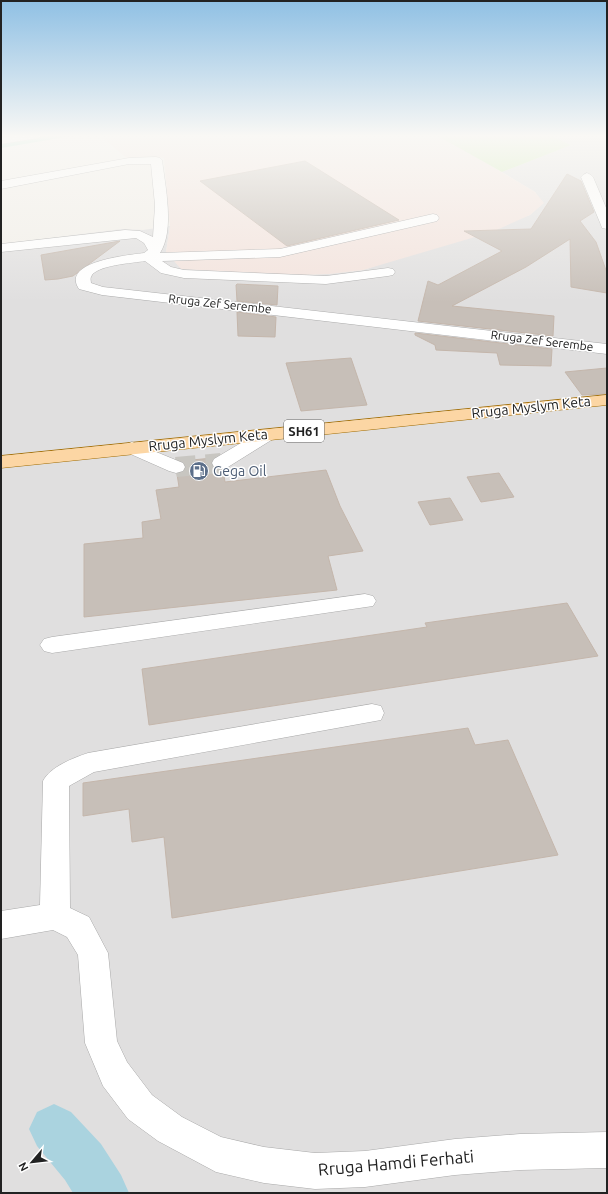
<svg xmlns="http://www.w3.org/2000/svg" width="608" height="1194" viewBox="0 0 608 1194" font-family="Ubuntu,sans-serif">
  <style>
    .residential { fill: #e0dfdf }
    .military { fill: #f3e3dd }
    .grass { fill: #cdebb0 }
    .pitch { fill: #88e0be }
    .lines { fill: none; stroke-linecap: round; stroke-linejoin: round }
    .canal { fill: #aad3df; fill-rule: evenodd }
    .building { fill: #c7bfb8; stroke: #c4b6ab }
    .minor-tunnel { stroke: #c8c6c1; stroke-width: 20; stroke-dasharray: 20 10; stroke-linecap: butt }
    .minor-casing { stroke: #a9a9a9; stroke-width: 1 }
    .major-casing { stroke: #a06b00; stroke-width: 1 }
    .minor { fill: #fff; fill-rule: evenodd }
    .major { fill: #fcd6a4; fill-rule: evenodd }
    .labels { text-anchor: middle; stroke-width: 3; stroke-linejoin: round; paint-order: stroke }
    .far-street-label { font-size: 12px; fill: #222; stroke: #fff }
    .shield { fill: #fff; stroke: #646464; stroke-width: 1 }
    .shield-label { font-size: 13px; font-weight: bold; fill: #222 }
    .street-label { font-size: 14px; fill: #222; stroke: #fff }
    .service-label { font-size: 14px; fill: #4e5e75; stroke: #fff; text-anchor: start }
    .near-street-label { font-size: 17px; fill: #222; stroke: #fff }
  </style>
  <rect width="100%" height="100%" fill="#f2efe9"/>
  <path class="residential" d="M 549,135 L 607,135 L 607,1193 L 1,1193 L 1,245 L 2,244 L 122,229 L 143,230 L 170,226 L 166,252 L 293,275 L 328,274 L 363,270 L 530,215 L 543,203 L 535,192 L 502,172 L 571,145 Z"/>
  <path class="military" d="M 99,135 L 436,135 L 454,144 L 535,192 L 544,203 L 530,215 L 492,232 L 363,270 L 329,274 L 293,275 L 181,269 L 166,252 L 170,226 L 164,158 L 151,156 L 129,160 Z"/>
  <path class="grass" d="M 436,135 L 549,135 L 571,145 L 502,172 Z"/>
  <path class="pitch" d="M 1,135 L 77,135 L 1,148 Z"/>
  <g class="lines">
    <path class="canal" d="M 54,1104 L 71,1112 L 101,1144 L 121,1175 L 129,1193 L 73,1193 L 65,1180 L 37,1146 L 29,1129 L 37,1112 Z"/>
  </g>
  <path class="building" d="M 305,161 L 399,220 L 287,246 L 200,181 Z
    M 567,174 L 581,181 L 594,212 L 580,221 L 596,242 L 607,273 L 607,293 L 571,287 L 570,239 L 526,267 L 452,306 L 554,316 L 553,336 L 418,321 L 428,281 L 438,285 L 502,251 L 464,231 L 531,229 Z
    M 120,241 L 73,276 L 58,279 L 45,280 L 41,255 Z
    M 237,284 L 278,286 L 277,305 L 237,301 L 236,285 Z
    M 237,312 L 276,317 L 275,337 L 238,336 Z
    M 415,333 L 552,349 L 551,366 L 500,365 L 497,353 L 436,350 L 435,345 L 415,335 Z
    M 351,358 L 367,405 L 301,411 L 286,363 Z
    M 607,368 L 607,394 L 582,395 L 565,372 Z
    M 213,458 L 211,464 L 214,468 L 223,470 L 225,482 L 326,470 L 340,506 L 363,551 L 328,556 L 337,590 L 84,617 L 84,544 L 143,538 L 142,522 L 161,519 L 156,490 L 179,487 L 177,474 L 183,472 L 186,468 L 184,462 L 181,461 Z
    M 499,473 L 514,497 L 481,502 L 467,477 Z
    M 450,498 L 463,520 L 430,525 L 418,502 Z
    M 567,603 L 598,656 L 149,725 L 142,669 L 427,627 L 425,623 Z
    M 468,728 L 475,745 L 508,740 L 558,855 L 172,918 L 164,837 L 132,842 L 129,809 L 83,816 L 83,783 Z"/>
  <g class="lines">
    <path class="minor-tunnel" d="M 176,467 L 221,463"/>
    <g class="minor-casing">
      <path id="minor" d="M 19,135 L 43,135 L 38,138 L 1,144 L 1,138 Z
        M 156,157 L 160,158 L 162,160 C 165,185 175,230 160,253 L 280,249 L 433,214 L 437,215 L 439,218 L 437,221 L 433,222 L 280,257 L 162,261 L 171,267 L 184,270 L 326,276 L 388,268 L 393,269 L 395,272 L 393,275 L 388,276 L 326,284 L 184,278 L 161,273 L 145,261 C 134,263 95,265 91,277 C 90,278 91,282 91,283 L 103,287 L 607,344 L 607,354 L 102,295 L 79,289 C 60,261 130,255 144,253 L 148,250 L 144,243 L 136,238 L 1,252 L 1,244 L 125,230 L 140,231 L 153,237 L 155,205 L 151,164 L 129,164 L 1,189 L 1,181 L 129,158 Z
        M 587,173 L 591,175 L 593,177 L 607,210 L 607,229 L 602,228 L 601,225 L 581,177 L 583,175 Z
        M 267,430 L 273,431 L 276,435 L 273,439 L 228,467 L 221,469 L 214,467 L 212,463 L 214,459 L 261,431 Z
        M 132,442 L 183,463 L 185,467 L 183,471 L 176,473 L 169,471 L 126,452 L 123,448 L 126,444 Z
        M 365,594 L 373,596 L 376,601 L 373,606 L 52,653 L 44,651 L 40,645 L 44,639 L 52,637 Z
        M 372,704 L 381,706 L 384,713 L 381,720 L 94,772 L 69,786 L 70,908 L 89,917 L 108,953 L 117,1041 L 127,1062 L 152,1095 L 182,1117 L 221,1137 L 264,1147 L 315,1153 L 365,1151 L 455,1139 L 520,1134 L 607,1132 L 607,1168 L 520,1170 L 455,1175 L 365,1187 L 315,1189 L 264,1183 L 216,1172 L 158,1141 L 128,1119 L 103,1086 L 85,1043 L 78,955 L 67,937 L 53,930 L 1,939 L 1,911 L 40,905 L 43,781 C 50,767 73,758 88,753 Z"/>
    </g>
    <g class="major-casing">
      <path id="major" d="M 607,395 L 607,405 L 1,468 L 1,456 Z"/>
    </g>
    <use href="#minor" class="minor"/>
    <use href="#major" class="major"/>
  </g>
  <linearGradient id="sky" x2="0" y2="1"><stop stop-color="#8fc0e4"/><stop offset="0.45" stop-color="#f9f8f5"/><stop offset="1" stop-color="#f9f8f5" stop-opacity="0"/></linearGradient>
  <rect width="608" height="302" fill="url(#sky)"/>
  <defs>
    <g id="fuel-disc" transform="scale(1)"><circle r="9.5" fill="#5c6f8a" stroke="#fff"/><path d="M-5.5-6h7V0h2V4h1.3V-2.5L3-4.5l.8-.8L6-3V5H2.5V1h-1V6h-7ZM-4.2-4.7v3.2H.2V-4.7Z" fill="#fff"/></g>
  </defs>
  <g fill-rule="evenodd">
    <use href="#fuel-disc" x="199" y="471"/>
  </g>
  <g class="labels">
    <g class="far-street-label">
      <text transform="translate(220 304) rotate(6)" y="4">Rruga Zef Serembe</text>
      <text transform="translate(542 341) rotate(7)" y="4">Rruga Zef Serembe</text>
    </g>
    <rect class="shield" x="284" y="420" width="40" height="22" rx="3"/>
    <g class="shield-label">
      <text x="304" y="436">SH61</text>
    </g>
    <g class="street-label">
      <text transform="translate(531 407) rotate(-6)" y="5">Rruga Myslym Keta</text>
      <text transform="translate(208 440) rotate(-6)" y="5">Rruga Myslym Keta</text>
    </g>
    <g class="service-label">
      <text x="213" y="476">Gega Oil</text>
    </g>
    <g class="near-street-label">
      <text transform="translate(396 1163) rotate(-5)" y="6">Rruga Hamdi Ferhati</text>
    </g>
  </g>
  <rect width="608" height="1194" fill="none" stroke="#222222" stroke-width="4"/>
  <g transform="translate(32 1162) rotate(242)" stroke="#ffffff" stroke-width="3" paint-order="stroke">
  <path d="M0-3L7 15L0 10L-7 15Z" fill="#222222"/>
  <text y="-6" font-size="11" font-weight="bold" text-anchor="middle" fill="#222222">N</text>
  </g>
</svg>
